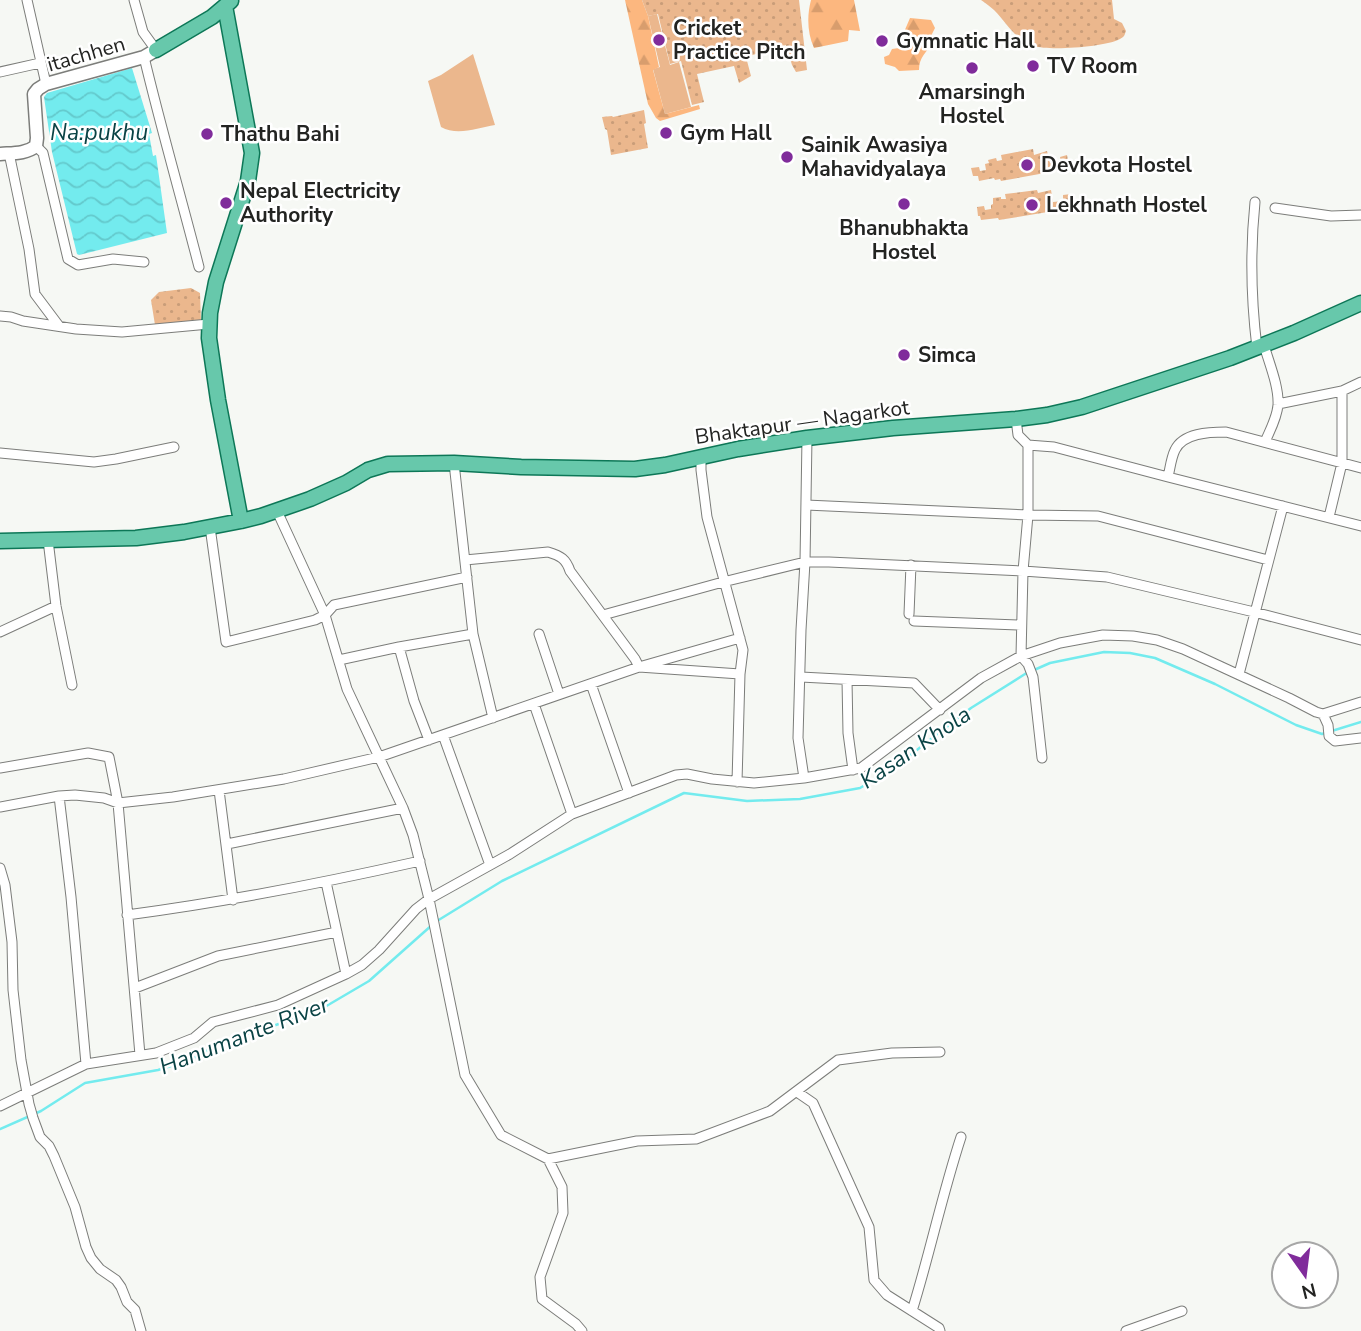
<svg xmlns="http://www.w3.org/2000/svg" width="1361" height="1331" viewBox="0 0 1361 1331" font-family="'Nunito Sans',sans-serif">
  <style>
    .grass { fill: #ebb78d }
    .forest { fill: url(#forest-firs) }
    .park { fill: url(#park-dots) }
    .water { fill: url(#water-waves) }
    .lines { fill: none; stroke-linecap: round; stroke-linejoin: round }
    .stream { stroke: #73ebee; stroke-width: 2.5 }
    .street-casing { stroke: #7c7d7a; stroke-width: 11 }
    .secondary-casing { stroke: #7c7d7a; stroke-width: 15 }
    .primary-casing { stroke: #0d7757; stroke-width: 17 }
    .street { stroke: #fff; stroke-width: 9 }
    .secondary { stroke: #fff; stroke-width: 12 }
    .primary { stroke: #67c8ab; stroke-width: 14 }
    .poi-dot { fill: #802c9b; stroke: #fff; stroke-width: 2.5 }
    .labels { text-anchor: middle; stroke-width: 5; stroke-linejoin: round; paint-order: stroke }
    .poi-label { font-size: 21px; font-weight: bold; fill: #232422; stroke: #fff; text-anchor: start }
    .street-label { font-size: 21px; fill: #232422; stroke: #fff }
    .water-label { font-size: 23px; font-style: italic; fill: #0a4345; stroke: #fff }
  </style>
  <defs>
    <pattern id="forest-firs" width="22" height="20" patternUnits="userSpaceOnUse" patternTransform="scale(1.75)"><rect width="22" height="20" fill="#fcb77f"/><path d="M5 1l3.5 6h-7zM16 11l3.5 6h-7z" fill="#d89d6d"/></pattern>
    <pattern id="park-dots" width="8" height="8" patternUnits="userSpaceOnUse" patternTransform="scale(1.75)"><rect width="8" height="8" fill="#ebb78d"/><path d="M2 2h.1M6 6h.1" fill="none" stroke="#c99d79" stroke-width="1.8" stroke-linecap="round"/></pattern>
    <pattern id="water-waves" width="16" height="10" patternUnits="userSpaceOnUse" patternTransform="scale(1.75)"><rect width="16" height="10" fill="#73ebee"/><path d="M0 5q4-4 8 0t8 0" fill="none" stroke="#63c9cc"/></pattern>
  </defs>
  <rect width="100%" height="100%" fill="#f6f8f4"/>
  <path class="grass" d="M 657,14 L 670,65 L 679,62 L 691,107 L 665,114 L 653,69 L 660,67 L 648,16 Z
    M 473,54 L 495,125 C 478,128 457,136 441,127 L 428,81 L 441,75 Z"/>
  <path class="forest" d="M 625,0 L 642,0 L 648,16 L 659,67 L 653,70 L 665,114 L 699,105 L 700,109 L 660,121 L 656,118 L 648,104 Z
    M 811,0 L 854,0 L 860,31 L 849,30 L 848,41 L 814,48 C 807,33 807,15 811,0 Z
    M 910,18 L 931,20 L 935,28 L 931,36 L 935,42 C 926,51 919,58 919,70 L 899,71 L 895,67 L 885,64 L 884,57 L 889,55 L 892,49 L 899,48 L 899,31 L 904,32 Z"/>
  <path class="park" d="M 642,0 L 799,0 L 807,70 L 796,72 L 792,65 L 786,45 L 746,57 L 751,76 L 739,83 L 734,66 L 697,74 L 704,102 L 692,105 L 681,61 L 670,64 L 658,14 L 648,16 Z
    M 981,0 L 1112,0 L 1114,19 L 1122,23 L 1126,31 C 1124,36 1125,36 1120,39 C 1106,47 1049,51 1034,46 C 1015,40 1007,23 994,10 C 990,7 986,3 981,0 Z
    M 644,110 L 646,123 L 644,124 L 648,148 L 611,155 L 607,130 L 605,129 L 602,117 L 612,116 L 613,117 Z
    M 1033,149 L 1034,155 L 1047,151 L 1050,163 L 1061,161 L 1060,157 L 1067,155 L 1069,165 L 1067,166 L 1067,169 L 1001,181 L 1000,179 L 995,180 L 994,178 L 979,181 L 978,176 L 973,176 L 971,168 L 979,167 L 980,171 L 986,170 L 985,164 L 989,163 L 988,160 L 996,158 L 997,161 L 1002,160 L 1001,155 Z
    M 1037,190 L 1038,193 L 1051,190 L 1053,202 L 1063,201 L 1063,195 L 1071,194 L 1072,208 L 999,220 L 998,218 L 981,220 L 980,216 L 978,216 L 977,207 L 984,206 L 985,210 L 991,209 L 991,205 L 993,204 L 993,198 L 1001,197 L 1001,199 L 1006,199 L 1005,194 Z
    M 191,288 L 200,293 L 201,321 L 155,325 L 151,300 L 159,292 Z"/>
  <path class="water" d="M 132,68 L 152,133 L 149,134 L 153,156 L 156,155 L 167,233 L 79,255 L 77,254 L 52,152 L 44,97 L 47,93 Z"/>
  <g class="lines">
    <path class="stream" d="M 437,921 L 502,881 L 684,793 L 747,801 L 800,799 L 860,788 L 895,767 L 971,708 L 1025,674 L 1050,663 L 1104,652 L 1130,653 L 1155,658 L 1215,684 L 1296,725 L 1322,734 L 1361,722
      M 0,1129 L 41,1111 L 85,1083 L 158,1070 L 190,1060 L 226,1040 L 273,1026 L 323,1008 L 369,981 L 432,925"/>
    <g class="street-casing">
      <path id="street" d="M 27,0 L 46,84
        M 134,0 L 143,32 L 156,50
        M 144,57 C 161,128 181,197 199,267
        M 0,72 L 40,63
        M 36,146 L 43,153 L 68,259 L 78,265 L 113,259 L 144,262
        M 9,153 L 29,249 L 35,294 L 59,326
        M 1255,202 C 1250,251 1251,299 1257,348
        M 1275,208 L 1331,216 L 1361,215
        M 0,316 L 11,317 L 23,321 L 76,329 L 122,332 L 209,324
        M 1264,345 C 1269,363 1279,386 1278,405 C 1277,418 1270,430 1265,442
        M 1278,404 L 1342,391 L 1361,382
        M 1016,419 L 1018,435 L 1028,445 L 1028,515 L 1023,571 L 1021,656 L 1028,664 L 1033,677 L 1042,758
        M 1028,445 L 1054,447 L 1168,477 L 1361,526
        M 0,453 L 94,462 L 116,459 L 174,447
        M 701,456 L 701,470 L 707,517 L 743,650 L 740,674 L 737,782
        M 454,463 L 473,634 L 493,718
        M 1168,477 C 1170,469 1171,458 1175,450 C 1183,433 1209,432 1226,432 L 1361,468
        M 806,505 L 1028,515 L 1098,516 L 1268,560
        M 277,511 L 325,615 L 347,689 L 403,808 L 413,835 L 429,899 L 465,1075 L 501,1135 L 548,1159 L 637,1141 L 696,1139 L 770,1111 L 838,1060 L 892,1053 L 940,1052
        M 1329,517 L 1342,463 L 1342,391
        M 210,527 L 226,642 L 315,620 L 325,615 L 334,605 L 467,577
        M 48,540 L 56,606 L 72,685
        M 465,560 L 548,552 C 561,556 566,559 570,571 L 635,659 L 639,667 L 740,674
        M 909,614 L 911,565
        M 603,615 L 723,582 L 805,562 L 829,562 L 1023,571 L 1107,577 L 1254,612 L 1361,640
        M 914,621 L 1021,625
        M 0,632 L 56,606
        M 539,634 L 559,694
        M 399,647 L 414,701 L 429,740
        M 339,660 L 399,647 L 473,634
        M 1239,674 L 1283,506
        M 801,677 L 914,683 L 940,710
        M 847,680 L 848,733 L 853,770
        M 591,684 L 629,793
        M 534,704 L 572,814
        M 1323,714 L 1328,725 L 1329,736 L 1335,741 L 1361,738
        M 443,735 L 490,865
        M 0,768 L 88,753 L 109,757 L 118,803 L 140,1055
        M 804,778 L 798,738 L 801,630 L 805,562 L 807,438
        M 219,790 L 233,900
        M 59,796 L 71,897 L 86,1064
        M 0,807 L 59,796 L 75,795 L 104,798 L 118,803 L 173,797 L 284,779 L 379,757 L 639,667 L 740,638
        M 227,844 L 403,808
        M 0,868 L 5,885 L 12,942 L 13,990 L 21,1060 L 29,1104 L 33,1118 L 40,1137 L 49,1146 L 54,1156 L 75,1207 L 86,1247 L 91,1258 L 100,1269 L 116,1280 L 121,1287 L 127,1302 L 135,1310 L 141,1331
        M 326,882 L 346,974
        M 127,915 C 226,902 323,883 420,861
        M 135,988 L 218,956 L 337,932
        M 797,1092 L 813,1103 L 869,1227 L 874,1280 L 887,1295 L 939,1328 L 940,1331
        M 0,1106 L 86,1064 L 156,1053 L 194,1038 L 213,1022 L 278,1005 L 346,974 L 362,965 L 379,950 L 416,909 L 429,899 L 510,854 L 572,814 L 676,775 L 687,774 L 712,779 L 754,783 L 804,778 L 861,768 L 981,678 L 1021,656 L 1060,643 L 1103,635 L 1133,636 L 1157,640 L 1183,649 L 1289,698 L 1316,712 L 1323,714 L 1361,702
        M 548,1159 L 562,1187 L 563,1213 L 540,1277 L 542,1299 L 576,1324 L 582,1331
        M 912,1311 C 930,1253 942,1195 961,1137
        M 1126,1331 L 1182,1311"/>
    </g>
    <g class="secondary-casing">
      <path id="secondary" d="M 0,154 C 12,153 26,154 36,146 L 37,138 L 34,94 L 38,89 L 46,84 L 144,57 L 156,50"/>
    </g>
    <g class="primary-casing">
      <path id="primary" d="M 225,6 L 252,153 L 248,181 L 216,282 L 210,313 L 209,338 L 218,400 L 241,521
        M 156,50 L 212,17 L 231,1
        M 0,541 L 136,538 L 184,532 L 241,521 L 261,516 L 310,499 L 346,483 L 368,470 L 388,464 L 454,463 L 521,467 L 635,469 L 665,465 L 738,449 L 807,438 L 893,428 L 1016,419 L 1047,415 L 1082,407 L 1230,358 L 1294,333 L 1361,303"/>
    </g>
    <use href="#street" class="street"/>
    <use href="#secondary" class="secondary"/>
    <use href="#primary" class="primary"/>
  </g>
  <g class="poi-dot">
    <circle cx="659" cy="40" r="7"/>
    <circle cx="882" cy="41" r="7"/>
    <circle cx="1033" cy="66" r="7"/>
    <circle cx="972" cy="68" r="7"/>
    <circle cx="666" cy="133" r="7"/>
    <circle cx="207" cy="134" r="7"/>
    <circle cx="787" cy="157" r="7"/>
    <circle cx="1027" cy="165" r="7"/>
    <circle cx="226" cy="203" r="7"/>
    <circle cx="904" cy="204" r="7"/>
    <circle cx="1032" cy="205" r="7"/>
    <circle cx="904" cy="355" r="7"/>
  </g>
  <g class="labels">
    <g class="poi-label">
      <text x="673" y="35">Cricket<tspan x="673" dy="24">Practice Pitch</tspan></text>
      <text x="896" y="48">Gymnatic Hall</text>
      <text x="1047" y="73">TV Room</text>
      <text x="972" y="99" text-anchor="middle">Amarsingh<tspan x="972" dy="24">Hostel</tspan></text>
      <text x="680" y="140">Gym Hall</text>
      <text x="221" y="141">Thathu Bahi</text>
      <text x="801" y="152">Sainik Awasiya<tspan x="801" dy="24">Mahavidyalaya</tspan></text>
      <text x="1041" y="172">Devkota Hostel</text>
      <text x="240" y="198">Nepal Electricity<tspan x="240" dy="24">Authority</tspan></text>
      <text x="1046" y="212">Lekhnath Hostel</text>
      <text x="904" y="235" text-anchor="middle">Bhanubhakta<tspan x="904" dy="24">Hostel</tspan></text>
      <text x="918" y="362">Simca</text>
    </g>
    <g class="street-label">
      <text transform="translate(86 54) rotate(-16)" y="7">itachhen</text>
      <text transform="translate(802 422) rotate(-8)" y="7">Bhaktapur — Nagarkot</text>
    </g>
    <g class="water-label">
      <text x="99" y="140">Na:pukhu</text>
      <text transform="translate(915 747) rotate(-34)" y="8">Kasan Khola</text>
      <text transform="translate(244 1035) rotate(-21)" y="8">Hanumante River</text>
    </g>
  </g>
  <g transform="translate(1305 1275) rotate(166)"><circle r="33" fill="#ffffff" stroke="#a7a7a7" stroke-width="2"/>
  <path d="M0-5L12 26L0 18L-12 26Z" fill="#802c9b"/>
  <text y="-10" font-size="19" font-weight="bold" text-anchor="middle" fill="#232422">N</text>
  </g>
</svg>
